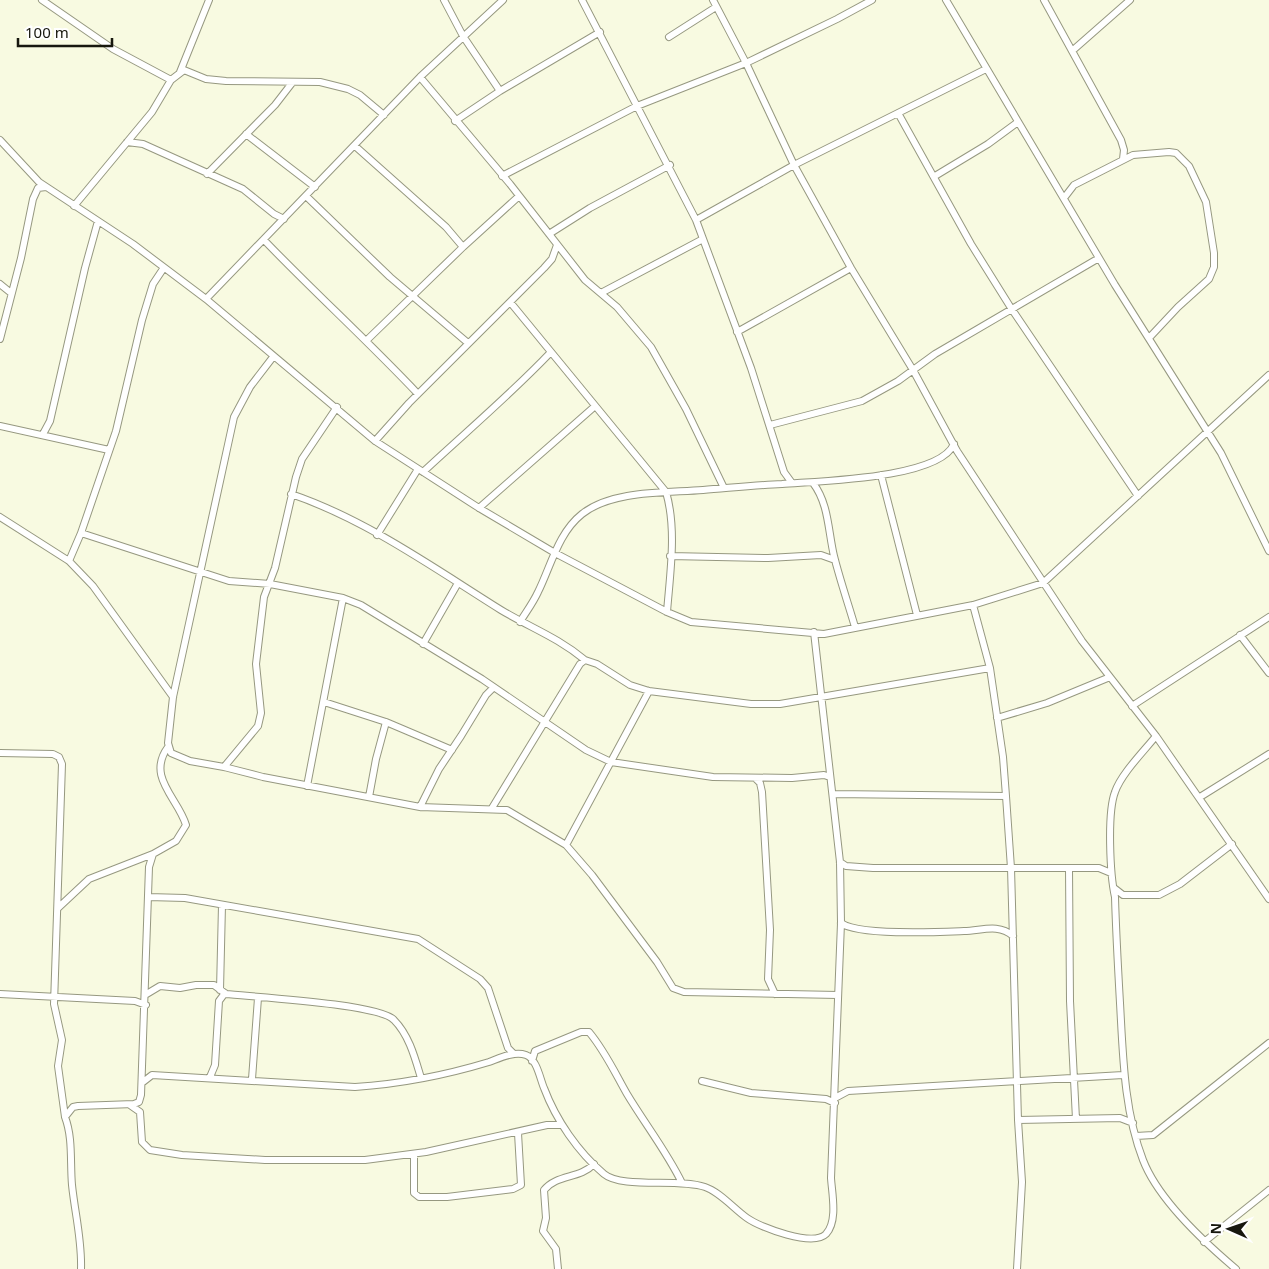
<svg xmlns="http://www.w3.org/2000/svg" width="1269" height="1269" viewBox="0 0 1269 1269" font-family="'Noto Sans',sans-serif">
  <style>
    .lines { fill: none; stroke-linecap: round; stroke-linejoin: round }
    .minor-casing { stroke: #969880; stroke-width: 8 }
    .minor { stroke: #fff; stroke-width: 6 }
  </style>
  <rect width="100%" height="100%" fill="#f8fae1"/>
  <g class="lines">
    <g class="minor-casing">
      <path id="minor" d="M 42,0 L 113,49 L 171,80 L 184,70 L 206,79 L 226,81 L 320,82 L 348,89 L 360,95 L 384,115
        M 444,0 L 463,36 L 500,91
        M 582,0 L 696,220 L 751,368 L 784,472 L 792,483
        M 713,0 L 746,63 L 794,165 L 851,268 L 913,370 L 957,451 L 1082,641 L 1156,736 L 1269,899
        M 946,0 L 1115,285 L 1221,453 L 1269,551
        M 1044,0 L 1121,140 L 1124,150 L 1123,159
        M 669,37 L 716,7
        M 1072,51 L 1130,0
        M 180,72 L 209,0
        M 420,77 L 510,184 L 585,280 L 617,307 L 651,347 L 686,409 L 724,488
        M 898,113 L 971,244 L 1011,308 L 1138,496
        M 455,121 L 500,91 L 600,32
        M 246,134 L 315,187
        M 0,140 L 39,182 L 133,244 L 206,299 L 375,441 L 479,508 L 555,553 L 667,612 L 691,622 L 824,634 L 973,605 L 1043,583 L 1269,375
        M 127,142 L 143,144 L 243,189 L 274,214 L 284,219
        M 355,146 L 446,227 L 463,247
        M 207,174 L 275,105 L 292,83
        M 502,176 L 637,106 L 746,63 L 837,19 L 872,0
        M 935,176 L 988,144 L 1018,122
        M 306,196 L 390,277 L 468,343
        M 1064,198 L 1074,185 L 1133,155 L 1169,152 L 1176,153 L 1189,166 L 1206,202 L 1214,253 L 1214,267 L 1209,279 L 1178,307 L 1149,338
        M 74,206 L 152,112 L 171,80
        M 696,220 L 794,165 L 986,69
        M 549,234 L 590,208 L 670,165
        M 264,240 C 314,292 368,341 418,394
        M 0,284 L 11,293
        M 601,293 L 703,239
        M 206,299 L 420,77 L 503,0
        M 510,302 L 666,492 C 677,529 670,574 667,612
        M 737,332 L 851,268
        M 0,339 L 21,258 L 33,199 L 38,188 L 46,187
        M 367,340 L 463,247 L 518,197
        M 273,357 L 250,387 L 234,417 L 173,697 L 168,743 L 171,753 L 190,761 L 224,767 L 263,777 L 420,807 L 507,810 L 566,845 L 592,875 L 657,962 L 673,988 L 684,992 L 838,995
        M 770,425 L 862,401 L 898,381 L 935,354 L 1099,258
        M 0,426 L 109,450
        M 43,434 L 50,421 L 85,268 L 98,221
        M 375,441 L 409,403 L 544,268 L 552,259 L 557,245
        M 423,472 C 466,432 510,395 550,353
        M 881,475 L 917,615
        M 813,483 C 829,504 828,531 834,556 C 840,580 848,603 855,627
        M 291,494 C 365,519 434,568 501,610 C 531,628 557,637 585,660
        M 479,508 L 594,407
        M 0,517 L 69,561 L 93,586 L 173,697
        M 81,533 L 229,581 L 270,584 L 343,598 L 361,605 L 482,679 L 586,750 L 611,762 L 713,777 L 792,778 L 824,775 L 830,777
        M 377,535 L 418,469
        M 670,556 L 768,558 L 821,555 L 835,560
        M 69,561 L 81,533 L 116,431 L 142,320 L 153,284 L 163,269
        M 973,605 L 990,668 L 1003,757 L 1006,796 L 1011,868 L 1018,1120 L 1022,1182 L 1017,1269
        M 520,622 C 526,612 533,603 538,592 C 551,566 558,533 582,514 C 612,490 666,493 703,490 C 729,488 756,485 782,484 C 818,481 939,479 954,444
        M 1240,635 L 1269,673
        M 423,644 L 458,583
        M 324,702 L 386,722 L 452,750
        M 1132,706 L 1269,617
        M 997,718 L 1047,703 L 1110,677
        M 1156,736 C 1144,751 1121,774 1115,792 C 1107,813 1110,875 1115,897 C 1116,933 1118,968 1120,1003 C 1123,1056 1124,1111 1143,1160 C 1158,1199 1204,1242 1236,1269
        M 0,753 L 53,754 L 59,757 L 62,764 L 54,1004 L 62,1040 L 58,1066 L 65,1117
        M 224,767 L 258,726 L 261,713 L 256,664 L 264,597 L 275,568 L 296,477 L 302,459 L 337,407
        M 755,778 L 760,783 L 762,792 L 770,930 L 768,979 L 775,994
        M 307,786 L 343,598
        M 833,794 L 1006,796
        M 369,797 L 376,759 L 386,722
        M 1200,797 L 1269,754
        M 420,807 L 439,769 L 461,736 L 486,695 L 493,688
        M 492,808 L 580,664 L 585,660 L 597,664 L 630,685 L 649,691 L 751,704 L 780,704 L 990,668
        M 566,845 L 649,691
        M 840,862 L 846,866 L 873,868 L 1099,868 L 1111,873
        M 1069,868 L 1070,1001 L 1076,1119
        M 1114,888 L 1123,895 L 1159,895 L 1180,884 L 1232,844
        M 148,897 L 185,898 L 418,939 L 480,979 L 488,988 L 508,1048 L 514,1054
        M 58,908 L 89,879 L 153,854
        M 841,923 C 859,936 939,932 964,931 C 981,931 998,923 1013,936
        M 220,990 L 222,905
        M 0,994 L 135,1001 L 146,1005
        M 145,995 L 160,986 L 180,988 L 196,985 L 214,985 L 226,994 C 254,997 380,1004 394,1020 C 409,1035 415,1058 421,1078
        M 532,1061 L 535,1051 L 581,1032 L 589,1032 C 605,1051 615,1073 627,1094 C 645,1124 667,1152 682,1183
        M 210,1077 L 215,1065 L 219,1001 L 225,993
        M 252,1079 L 258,998
        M 702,1081 L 751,1093 L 826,1099 L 835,1103
        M 143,1082 L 152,1075 L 355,1087 C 401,1084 446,1075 489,1062 C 500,1058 514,1051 526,1055 C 537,1059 540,1079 544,1088 C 556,1120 578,1152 604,1174 C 622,1189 678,1178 705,1187 C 720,1192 734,1209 747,1218 C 761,1228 813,1247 826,1234 C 838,1221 832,1194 831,1178 L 841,923 L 840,862 L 814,632
        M 835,1098 L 848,1091 L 1123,1075
        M 130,1105 L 140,1112 L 142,1142 L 150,1150 L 182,1155 L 265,1160 L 365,1160 L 426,1152 L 547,1125 L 562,1125
        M 1018,1120 L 1120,1118 L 1133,1123
        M 1136,1136 L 1153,1135 L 1269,1043
        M 414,1154 L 414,1193 L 419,1197 L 447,1197 L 513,1189 L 521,1185 L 518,1133
        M 1204,1242 L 1269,1190
        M 81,1269 C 82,1240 75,1214 72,1185 C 70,1162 73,1138 65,1117 L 73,1107 L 78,1106 L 134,1104 L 139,1102 L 141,1095 L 149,867 L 153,854 L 176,841 L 186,825 C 178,798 146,777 168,747
        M 558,1269 L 556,1249 L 543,1231 L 546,1218 L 544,1190 C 557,1174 580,1179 594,1164"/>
    </g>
    <use href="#minor" class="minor"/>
  </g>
  <g transform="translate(1229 1229) rotate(272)" stroke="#ffffff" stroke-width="4" paint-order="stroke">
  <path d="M0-4L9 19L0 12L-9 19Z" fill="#17170e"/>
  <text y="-8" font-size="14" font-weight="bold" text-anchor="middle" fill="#17170e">N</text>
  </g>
  <path d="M18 38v8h94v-8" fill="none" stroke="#17170e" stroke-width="2.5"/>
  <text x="25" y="38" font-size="15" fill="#17170e" stroke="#ffffff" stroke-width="4" paint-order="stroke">100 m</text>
</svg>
